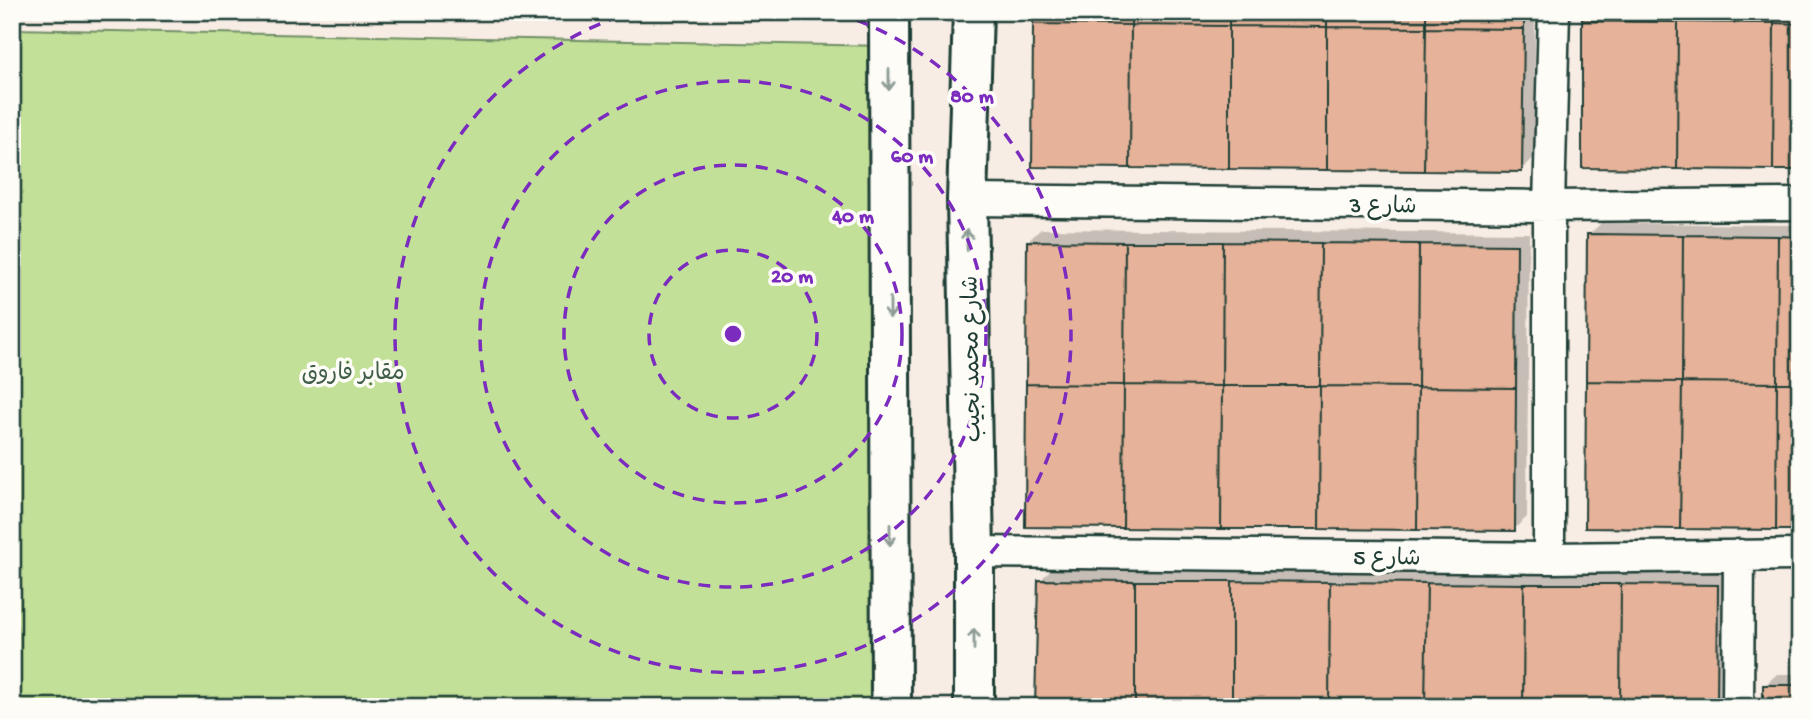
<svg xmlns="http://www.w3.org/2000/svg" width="1812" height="719" viewBox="0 0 1812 719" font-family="'Gochi Hand','Playpen Sans Arabic',sans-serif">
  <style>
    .green { fill: #c2e098; stroke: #708e66; stroke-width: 2 }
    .shadow { fill: #0003 }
    .building { fill: #e6b299; stroke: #1f3d34; stroke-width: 2 }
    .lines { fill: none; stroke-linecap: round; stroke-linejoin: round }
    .street-casing { stroke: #1f3d34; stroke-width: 35 }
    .secondary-casing { stroke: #1f3d34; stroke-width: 44 }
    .street { stroke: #fdfcf7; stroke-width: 30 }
    .secondary { stroke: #fdfcf7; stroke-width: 38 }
    .oneway { stroke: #8e9c96 }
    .ring { fill: none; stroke: #7b2cbf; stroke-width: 3.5; stroke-dasharray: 12 9 }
    .labels { text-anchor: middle; stroke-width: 7; stroke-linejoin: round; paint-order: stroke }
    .street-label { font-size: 23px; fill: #1f3d34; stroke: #fdfcf7 }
    .park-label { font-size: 23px; fill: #405e48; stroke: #fdfcf7 }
    .centre { fill: #7b2cbf; stroke: #fdfcf7; stroke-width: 3.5 }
    .ring-label { font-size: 21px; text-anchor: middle; font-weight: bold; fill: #7b2cbf; stroke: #fdfcf7; stroke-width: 7; stroke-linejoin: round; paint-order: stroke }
  </style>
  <rect width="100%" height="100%" fill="#f8ede4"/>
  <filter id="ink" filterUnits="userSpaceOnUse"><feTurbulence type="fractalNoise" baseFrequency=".0143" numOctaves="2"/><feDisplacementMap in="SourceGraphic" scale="14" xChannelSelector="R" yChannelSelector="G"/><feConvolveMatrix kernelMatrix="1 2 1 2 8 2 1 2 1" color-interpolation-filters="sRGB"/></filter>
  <g filter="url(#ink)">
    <path class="green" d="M 12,29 L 887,46 L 894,707 L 12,707 Z"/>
    <path class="shadow" d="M 1035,12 L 1535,12 L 1534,157 L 1522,170 Z
      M 1601,223 L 1800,225 L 1800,528 L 1589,235 Z
      M 1041,229 L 1529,233 L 1527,517 L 1514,529 L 1028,241 Z
      M 1052,568 L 1729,573 L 1728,707 L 1038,707 L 1040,581 Z
      M 1777,674 L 1800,674 L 1800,707 L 1764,686 Z"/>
    <path class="building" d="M 225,12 L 279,12 L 279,15 L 225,15 Z
      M 1034,12 L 1131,12 L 1131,25 L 1033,24 Z
      M 1131,12 L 1229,12 L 1229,26 L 1131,25 Z
      M 1229,12 L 1327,12 L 1327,27 L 1229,26 Z
      M 1327,12 L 1426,12 L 1426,28 L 1327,27 Z
      M 1426,12 L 1524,12 L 1524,29 L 1426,28 Z
      M 1582,12 L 1679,12 L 1678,22 L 1582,21 Z
      M 1679,12 L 1774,12 L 1774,23 L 1678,22 Z
      M 1774,12 L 1800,12 L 1800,24 L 1774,23 Z
      M 1582,21 L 1678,22 L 1677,169 L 1582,168 Z
      M 1678,22 L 1774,23 L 1773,170 L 1677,169 Z
      M 1774,23 L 1800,24 L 1800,170 L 1773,170 Z
      M 1033,24 L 1131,25 L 1130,168 L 1032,167 Z
      M 1131,25 L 1229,26 L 1229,169 L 1130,168 Z
      M 1229,26 L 1327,27 L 1327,170 L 1229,169 Z
      M 1327,27 L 1426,28 L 1424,171 L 1327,170 Z
      M 1426,28 L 1524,29 L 1522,172 L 1424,171 Z
      M 1587,234 L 1683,235 L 1682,382 L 1586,381 Z
      M 1683,235 L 1778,236 L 1777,383 L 1682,382 Z
      M 1778,236 L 1800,237 L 1800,383 L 1777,383 Z
      M 1027,241 L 1125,242 L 1124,385 L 1026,384 Z
      M 1125,242 L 1223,242 L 1222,386 L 1124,385 Z
      M 1223,242 L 1321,243 L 1320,386 L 1222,386 Z
      M 1321,243 L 1419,244 L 1418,387 L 1320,386 Z
      M 1419,244 L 1517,245 L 1516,388 L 1418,387 Z
      M 1586,381 L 1682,382 L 1680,529 L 1585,528 Z
      M 1682,382 L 1777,383 L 1776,530 L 1680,529 Z
      M 1777,383 L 1800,383 L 1800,530 L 1776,530 Z
      M 1026,384 L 1124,385 L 1123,528 L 1025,527 Z
      M 1124,385 L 1222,386 L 1221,529 L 1123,528 Z
      M 1222,386 L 1320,386 L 1319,529 L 1221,529 Z
      M 1320,386 L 1418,387 L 1417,530 L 1319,529 Z
      M 1418,387 L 1516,388 L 1515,531 L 1417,530 Z
      M 1038,580 L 1135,581 L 1135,707 L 1035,707 Z
      M 1135,581 L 1232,581 L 1232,707 L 1135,707 Z
      M 1232,581 L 1330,582 L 1329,707 L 1232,707 Z
      M 1330,582 L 1427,583 L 1425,707 L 1329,707 Z
      M 1427,583 L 1524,584 L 1523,707 L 1425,707 Z
      M 1524,584 L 1621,584 L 1620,707 L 1523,707 Z
      M 1621,584 L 1718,585 L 1717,707 L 1620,707 Z
      M 1763,685 L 1800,685 L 1800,707 L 1763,707 Z"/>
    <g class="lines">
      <g class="street-casing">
        <path id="street" d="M 967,200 L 1549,206 L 1800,204
          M 974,552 L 1549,558 L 1800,555
          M 1549,558 L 1549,206 L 1554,12
          M 1738,707 L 1739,555"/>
      </g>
      <g class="secondary-casing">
        <path id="secondary" d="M 889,12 L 891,707
          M 973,12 L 967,200 L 974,552 L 974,707"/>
      </g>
      <use href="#street" class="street"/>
      <use href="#secondary" class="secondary"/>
    </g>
    <defs><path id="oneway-shaft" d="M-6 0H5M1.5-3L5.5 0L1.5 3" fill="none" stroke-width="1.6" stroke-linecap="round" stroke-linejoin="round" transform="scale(1.75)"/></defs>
    <g class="oneway">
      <use href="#oneway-shaft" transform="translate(889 80) rotate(90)"/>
      <use href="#oneway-shaft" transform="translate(967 240) rotate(-91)"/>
      <use href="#oneway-shaft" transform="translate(890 308) rotate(90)"/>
      <use href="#oneway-shaft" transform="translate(890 535) rotate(90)"/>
      <use href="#oneway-shaft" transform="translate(974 639) rotate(-90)"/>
    </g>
  </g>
  <g class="ring">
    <circle cx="733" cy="334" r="84"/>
    <circle cx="733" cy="334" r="169"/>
    <circle cx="733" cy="334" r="253"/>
    <path d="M837 13A338 338 0 1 1 629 13"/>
  </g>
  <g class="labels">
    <g class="street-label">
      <text transform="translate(1383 204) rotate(1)" y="8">شارع 3</text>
      <text transform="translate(970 359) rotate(-91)" y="8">شارع محمد نجيب</text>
      <text transform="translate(1387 556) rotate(1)" y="8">شارع 5</text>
    </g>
    <g class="park-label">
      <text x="353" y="379">مقابر فاروق</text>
    </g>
  </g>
  <circle cx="733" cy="334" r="10" class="centre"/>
  <g class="ring-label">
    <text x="972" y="102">80 m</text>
    <text x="912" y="162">60 m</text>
    <text x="853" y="222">40 m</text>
    <text x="792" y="282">20 m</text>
  </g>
  <rect width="1812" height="719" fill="none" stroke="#fdfcf7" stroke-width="42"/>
  <rect x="21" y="21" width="1770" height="677" fill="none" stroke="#1f3d34" stroke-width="2.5" filter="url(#ink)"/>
</svg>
